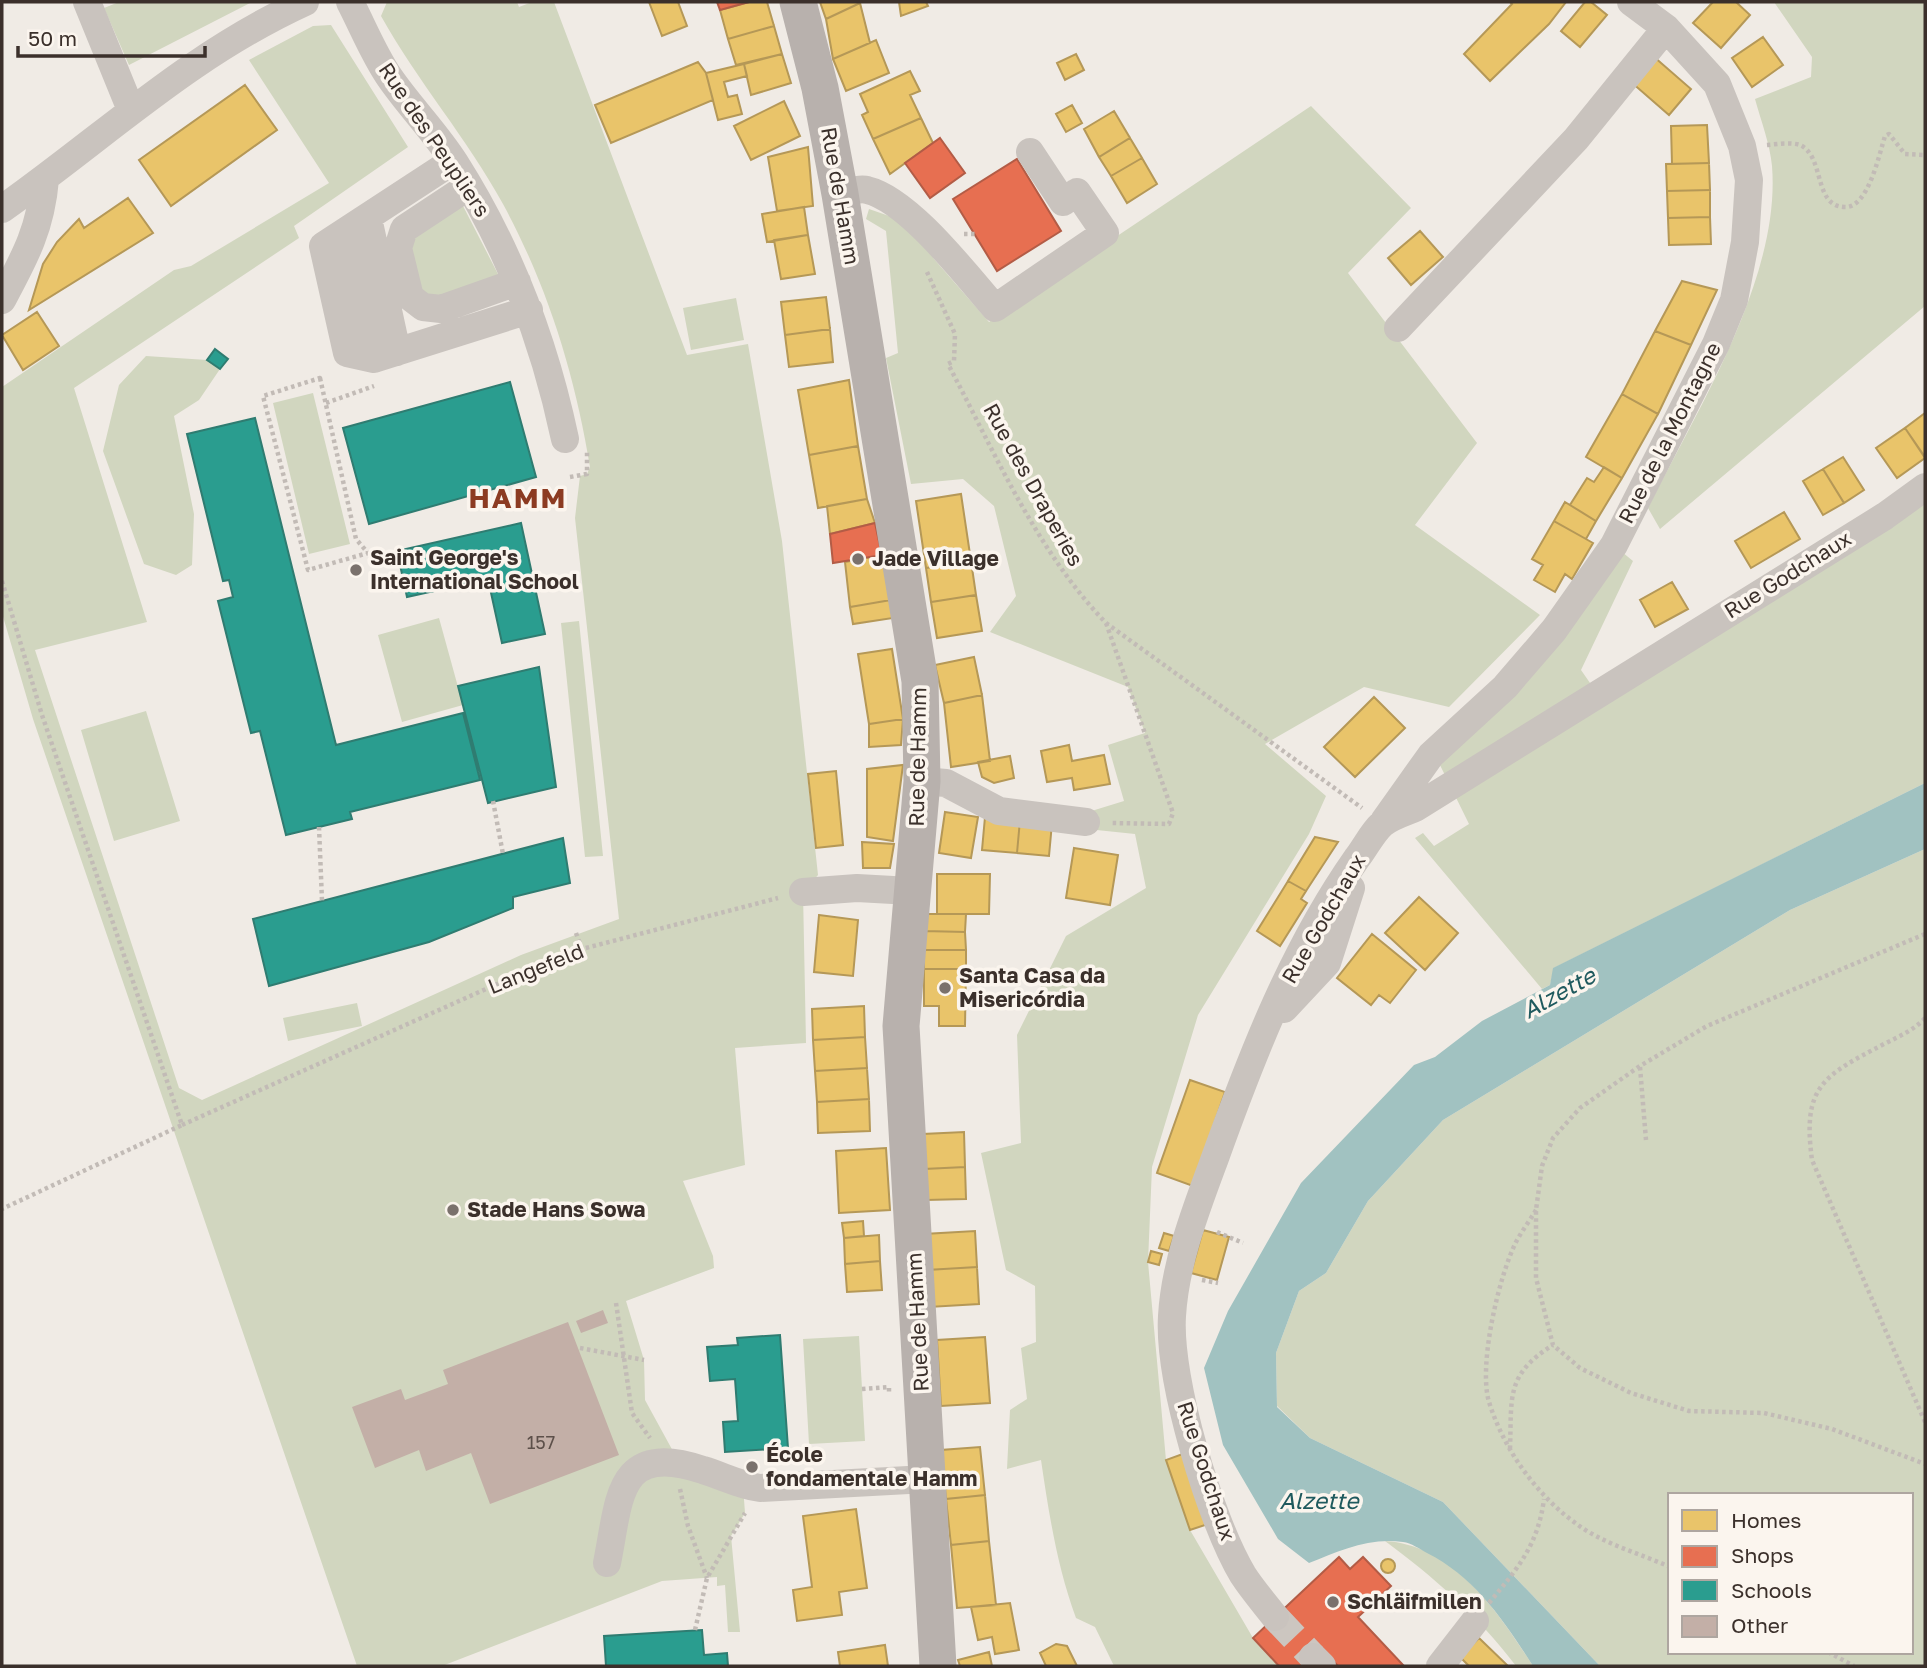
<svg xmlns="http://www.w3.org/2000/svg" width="1927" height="1668" viewBox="0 0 1927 1668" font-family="'Golos Text',sans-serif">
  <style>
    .green { fill: #d1d6bf; fill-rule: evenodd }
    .water { fill: #a1c2c1 }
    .homes { fill: #e9c46a; stroke: #b59857; stroke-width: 2 }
    .shops { fill: #e76f51; stroke: #b35c46; stroke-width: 2 }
    .schools { fill: #2a9d8f; stroke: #2f7c71; stroke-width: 2 }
    .building { fill: #c3afa7 }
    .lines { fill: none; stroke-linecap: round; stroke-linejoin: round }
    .minor-tunnel { stroke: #ccc6c0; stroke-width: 28; stroke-dasharray: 28 14; stroke-linecap: butt }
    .path { stroke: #c2bbb6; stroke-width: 4.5; stroke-dasharray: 3.5 3.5; stroke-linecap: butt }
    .minor { stroke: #c9c3be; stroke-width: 28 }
    .major { stroke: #b8b1ad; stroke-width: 37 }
    .poi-dot { fill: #7a716c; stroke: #fbf5ee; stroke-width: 2.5 }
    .labels { text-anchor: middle; stroke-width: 7; stroke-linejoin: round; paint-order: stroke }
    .number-label { font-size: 18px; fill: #5d504a }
    .street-label { font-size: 21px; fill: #3b302b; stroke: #fbf5ee }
    .poi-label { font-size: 21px; font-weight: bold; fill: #3b302b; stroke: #fbf5ee; text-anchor: start }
    .water-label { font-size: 23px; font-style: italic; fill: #1f5a5e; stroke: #fbf5ee }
    .district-label { font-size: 28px; font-weight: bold; letter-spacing: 2px; fill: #8c3b22; stroke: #fbf5ee }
  </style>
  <rect width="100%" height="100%" fill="#f0ebe5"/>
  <path class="green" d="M 119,2 L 252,2 L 129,65 L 104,8 Z
    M 387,2 L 517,2 L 519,7 L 532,2 L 554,2 L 687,355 L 748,344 L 782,541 L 818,875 L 803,892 L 806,1043 L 735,1048 L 745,1165 L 683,1181 L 713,1256 L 714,1268 L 626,1301 L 644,1360 L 645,1400 L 680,1464 L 743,1486 L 745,1513 L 731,1536 L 740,1632 L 728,1632 L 725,1585 L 717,1586 L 717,1577 L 662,1581 L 442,1666 L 357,1666 L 33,719 L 2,613 L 2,387 L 174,270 L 191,266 L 329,183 L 249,60 L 313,26 L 331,25 L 408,147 L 294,226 L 299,238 L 74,388 L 147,622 L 35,650 L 179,1088 L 202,1100 L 521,955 L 619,919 L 575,518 L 580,476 L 587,474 L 590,467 C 575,375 548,287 503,204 C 467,138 417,81 381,16 Z
    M 1774,2 L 1925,2 L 1925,306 L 1660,529 L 1648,508 C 1697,410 1781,278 1772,166 C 1770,144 1761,121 1755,99 L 1811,77 L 1812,57 Z
    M 1311,106 L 1411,208 L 1348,273 L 1477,443 L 1415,525 L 1540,615 L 1449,707 L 1364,687 L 1265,744 L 1326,796 L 1309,834 L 1198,1015 L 1152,1167 L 1148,1262 L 1166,1460 L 1190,1530 L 1253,1638 L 1279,1666 L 1114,1666 L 1095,1627 L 1076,1618 C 1057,1566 1049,1514 1041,1460 L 1007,1469 L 1010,1410 L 1027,1399 L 1021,1348 L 1036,1342 L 1035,1286 L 1006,1270 L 981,1153 L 1021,1143 L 1017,1035 L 1066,936 L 1146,888 L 1135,834 L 1087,829 L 1085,813 L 1124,801 L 1108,745 L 1145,733 L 1128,687 L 990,632 L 1016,596 L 994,506 L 963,479 L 911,484 L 886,358 L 898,353 L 886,231 L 866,219 L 869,209 L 892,217 L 921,237 L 934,259 L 989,322 Z
    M 462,204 L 499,276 L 434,302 L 418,295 L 407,252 L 411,233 Z
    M 736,298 L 744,340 L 691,350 L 683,308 Z
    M 146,356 L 207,360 L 220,369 L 199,400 L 174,416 L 194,514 L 192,565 L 176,575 L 144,564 L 103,451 L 119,385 Z
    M 313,393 L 350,544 L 309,554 L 273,403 Z
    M 1925,487 L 1925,783 L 1554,968 L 1550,985 L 1542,989 L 1415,838 L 1423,833 L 1434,846 L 1469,824 L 1438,761 L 1622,552 L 1633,561 L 1581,670 L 1597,693 Z
    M 439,618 L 463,705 L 402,722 L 378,635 Z
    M 579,621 L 603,856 L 585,857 L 561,623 Z
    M 146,711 L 180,821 L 114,841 L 81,730 Z
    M 1925,849 L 1925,1666 L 1600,1666 L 1443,1502 L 1310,1438 L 1277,1406 L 1276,1353 L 1299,1291 L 1326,1273 L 1368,1201 L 1443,1120 L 1790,910 ZM 1670,1495 L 1911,1495 L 1911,1652 L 1670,1652 Z
    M 357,1003 L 362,1026 L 288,1041 L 283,1018 Z
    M 859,1336 L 865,1441 L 809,1444 L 803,1339 Z
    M 1385,1541 C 1454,1545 1499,1613 1533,1666 L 1516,1666 C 1478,1616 1435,1578 1385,1541 Z"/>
  <path class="water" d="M 1925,783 L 1925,849 L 1790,910 L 1443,1120 L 1368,1201 L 1326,1273 L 1299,1291 L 1276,1353 L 1277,1407 L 1310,1438 L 1443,1502 L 1600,1666 L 1533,1666 C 1505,1622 1475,1577 1427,1553 C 1420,1549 1411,1543 1403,1542 C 1369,1537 1339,1551 1309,1563 L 1278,1539 L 1223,1445 L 1204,1368 L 1228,1311 L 1301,1183 L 1414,1065 L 1435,1057 L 1482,1021 L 1550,985 L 1553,968 Z"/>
  <path class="homes" d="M 649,2 L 678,2 L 687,26 L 662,36 Z
    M 749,2 L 767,2 L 774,26 L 728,39 L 720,10 Z
    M 820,2 L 860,2 L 860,3 L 826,19 Z
    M 899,2 L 926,2 L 928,6 L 901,16 Z
    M 1510,2 L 1566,2 L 1549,24 L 1490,81 L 1464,54 L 1512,4 Z
    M 1585,2 L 1591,2 L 1607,15 L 1580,47 L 1561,31 Z
    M 1713,2 L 1736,2 L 1750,15 L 1721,48 L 1693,23 Z
    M 860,3 L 870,43 L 833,59 L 826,19 Z
    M 774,26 L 782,54 L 736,65 L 728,39 Z
    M 1763,37 L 1783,65 L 1752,87 L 1732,58 Z
    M 876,40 L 889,73 L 846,91 L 833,59 Z
    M 782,54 L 791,83 L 751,95 L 744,64 Z
    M 1076,54 L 1084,70 L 1065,80 L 1057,63 Z
    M 1653,56 L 1691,89 L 1669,115 L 1631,82 Z
    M 698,62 L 706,73 L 713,100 L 611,143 L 595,105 Z
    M 744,64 L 747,76 L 724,82 L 728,97 L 737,95 L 742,114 L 718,120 L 706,73 Z
    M 910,71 L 920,91 L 910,95 L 921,118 L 873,139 L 862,115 L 868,112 L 860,94 Z
    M 245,85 L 277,130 L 171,206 L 139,160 Z
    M 784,101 L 800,136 L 751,160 L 734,126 Z
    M 1072,105 L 1082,123 L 1066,132 L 1056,114 Z
    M 1114,111 L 1130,138 L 1099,157 L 1084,129 Z
    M 921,118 L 933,143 L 890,174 L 873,139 Z
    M 1707,125 L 1709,163 L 1672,164 L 1671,126 Z
    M 1130,138 L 1142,158 L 1111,176 L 1099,157 Z
    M 808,147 L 813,206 L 777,211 L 768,157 Z
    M 1142,158 L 1157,184 L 1127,203 L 1111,176 Z
    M 1709,163 L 1710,190 L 1667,191 L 1666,164 Z
    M 1710,190 L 1710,217 L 1668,218 L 1667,191 Z
    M 128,198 L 153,233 L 29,310 L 43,264 L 57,242 L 79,219 L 84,228 Z
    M 804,207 L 808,235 L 767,242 L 762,214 Z
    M 1710,217 L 1711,244 L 1669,245 L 1668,218 Z
    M 1420,231 L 1443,257 L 1411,285 L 1388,258 Z
    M 808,235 L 815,274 L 781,279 L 774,240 Z
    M 1682,281 L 1717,290 L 1691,345 L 1655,331 Z
    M 826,297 L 830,329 L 785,335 L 781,302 Z
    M 37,312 L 59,346 L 23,370 L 2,335 Z
    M 830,329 L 833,362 L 789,367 L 785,335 Z
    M 1655,331 L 1691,345 L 1658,414 L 1622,394 Z
    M 849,380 L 858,446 L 809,455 L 798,390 Z
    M 1622,394 L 1658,414 L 1622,478 L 1586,457 Z
    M 1925,413 L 1925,457 L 1905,428 Z
    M 1905,428 L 1925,458 L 1897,478 L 1876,448 Z
    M 858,446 L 867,499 L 818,508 L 809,455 Z
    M 1843,457 L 1864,490 L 1844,503 L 1823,469 Z
    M 1604,467 L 1622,478 L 1596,521 L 1570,505 L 1587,478 L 1594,482 Z
    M 1823,469 L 1844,503 L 1823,515 L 1803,481 Z
    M 961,494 L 971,561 L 926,568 L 916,501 Z
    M 867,499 L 875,523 L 830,534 L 827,506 Z
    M 1565,502 L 1596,521 L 1586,539 L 1554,521 Z
    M 1784,512 L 1800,539 L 1751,568 L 1735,541 Z
    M 1554,521 L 1593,543 L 1572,579 L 1565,574 L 1555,592 L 1534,580 L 1543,565 L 1532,559 Z
    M 882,555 L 891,600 L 850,607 L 845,562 Z
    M 971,561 L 976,595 L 931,602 L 926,568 Z
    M 1672,582 L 1688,609 L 1655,627 L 1640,600 Z
    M 976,595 L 982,631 L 937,638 L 931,602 Z
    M 891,600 L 893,618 L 853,624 L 850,607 Z
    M 892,649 L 903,719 L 869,724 L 858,654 Z
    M 974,657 L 982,695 L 944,703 L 935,665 Z
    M 982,695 L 990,761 L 951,767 L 944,703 Z
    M 1374,697 L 1405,728 L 1355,777 L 1324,747 Z
    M 903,719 L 901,745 L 869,747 L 869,724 Z
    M 1069,745 L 1072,761 L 1104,755 L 1110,784 L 1074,790 L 1072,778 L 1047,782 L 1041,751 Z
    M 1010,756 L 1014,778 L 994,783 L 982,777 L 978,762 Z
    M 903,765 L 893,841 L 867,837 L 867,769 Z
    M 836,771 L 843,845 L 816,848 L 808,774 Z
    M 945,812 L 978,817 L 971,858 L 939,853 Z
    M 985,817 L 1020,820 L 1017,853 L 982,850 Z
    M 1020,820 L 1052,823 L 1049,856 L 1017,853 Z
    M 1315,837 L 1338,842 L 1306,891 L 1288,881 Z
    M 862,842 L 894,844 L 890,868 L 863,868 Z
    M 1074,848 L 1118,855 L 1110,905 L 1066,898 Z
    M 937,874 L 990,874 L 989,914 L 937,914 Z
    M 1288,881 L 1306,891 L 1301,899 L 1307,903 L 1280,946 L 1257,931 Z
    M 1419,897 L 1458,933 L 1425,970 L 1385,933 Z
    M 924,914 L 966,914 L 965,932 L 924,931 Z
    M 819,915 L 858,920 L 853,976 L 814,972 Z
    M 924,931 L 965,932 L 966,950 L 924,950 Z
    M 1372,934 L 1416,970 L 1390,1003 L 1379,995 L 1371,1005 L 1337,978 Z
    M 924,950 L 966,950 L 966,969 L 924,969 Z
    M 924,969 L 966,969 L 965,1026 L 939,1026 L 939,1006 L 924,1006 Z
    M 864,1006 L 865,1037 L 813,1040 L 812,1009 Z
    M 865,1037 L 867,1068 L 815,1071 L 813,1040 Z
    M 867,1068 L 869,1099 L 817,1102 L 815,1071 Z
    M 1190,1080 L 1225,1092 L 1193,1186 L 1157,1173 Z
    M 869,1099 L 870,1131 L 818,1133 L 817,1102 Z
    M 964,1132 L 965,1167 L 924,1169 L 923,1134 Z
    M 886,1148 L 890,1210 L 839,1213 L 836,1151 Z
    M 965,1167 L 966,1199 L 926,1200 L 924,1169 Z
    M 863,1221 L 864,1236 L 844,1238 L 842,1223 Z
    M 1203,1230 L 1229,1237 L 1217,1280 L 1191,1273 Z
    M 975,1231 L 977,1267 L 927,1270 L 924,1234 Z
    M 1164,1233 L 1174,1236 L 1169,1251 L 1159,1248 Z
    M 879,1235 L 880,1261 L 845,1264 L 844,1238 Z
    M 1151,1251 L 1162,1254 L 1159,1265 L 1148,1262 Z
    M 880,1261 L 882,1290 L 847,1292 L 845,1264 Z
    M 977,1267 L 979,1304 L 929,1307 L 927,1270 Z
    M 985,1337 L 990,1403 L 941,1406 L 937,1340 Z
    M 980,1447 L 985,1495 L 946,1499 L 941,1450 Z
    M 1188,1452 L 1211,1523 L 1190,1530 L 1166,1460 Z
    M 985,1495 L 989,1541 L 951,1545 L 946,1499 Z
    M 856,1509 L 867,1588 L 839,1592 L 842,1615 L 797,1621 L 793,1590 L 812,1587 L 803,1516 Z
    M 989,1541 L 996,1605 L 957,1608 L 951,1545 Z
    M1381 1566a7 7 0 1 1 14 0a7 7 0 1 1-14 0Z
    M 1010,1603 L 1019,1650 L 995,1654 L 992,1637 L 978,1640 L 971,1607 Z
    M 1479,1638 L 1508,1666 L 1469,1666 L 1460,1657 Z
    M 1056,1644 L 1067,1646 L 1077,1666 L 1046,1666 L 1040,1653 Z
    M 885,1645 L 888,1666 L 840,1666 L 838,1652 Z
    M 989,1652 L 992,1666 L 960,1666 L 958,1660 Z"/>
  <path class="shops" d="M 717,2 L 749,2 L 720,10 Z
    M 940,138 L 965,173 L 930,198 L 905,163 Z
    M 1017,159 L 1061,231 L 997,271 L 953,199 Z
    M 875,523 L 882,555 L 833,563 L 830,534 Z
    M 1339,1557 L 1350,1569 L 1363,1557 L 1391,1586 L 1358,1617 L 1404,1666 L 1338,1666 L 1322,1649 L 1303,1666 L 1279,1666 L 1253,1638 Z"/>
  <path class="schools" d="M 215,349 L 228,359 L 220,369 L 207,360 Z
    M 510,382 L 536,477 L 369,524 L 343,428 Z
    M 255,418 L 336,745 L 463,713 L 480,780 L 350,812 L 352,819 L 286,835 L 260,731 L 251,733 L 218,601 L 233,597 L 229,580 L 223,581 L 187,434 Z
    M 521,523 L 545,634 L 502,643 L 488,579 L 407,597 L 397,551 Z
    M 539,667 L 556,787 L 488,803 L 458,686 Z
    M 563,838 L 570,883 L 513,897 L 513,908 L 429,942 L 269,986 L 253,919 Z
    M 780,1335 L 788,1448 L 725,1452 L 723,1422 L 738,1421 L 735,1379 L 710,1381 L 707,1347 L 738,1345 L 737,1338 Z
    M 702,1630 L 704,1655 L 727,1653 L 728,1666 L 606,1666 L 604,1636 Z"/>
  <path class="building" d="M 603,1310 L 608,1323 L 581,1333 L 576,1321 Z
    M 568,1322 L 619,1455 L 490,1504 L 471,1453 L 426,1471 L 419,1450 L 375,1468 L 352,1407 L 401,1389 L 405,1400 L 448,1384 L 443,1370 Z"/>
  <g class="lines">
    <path class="minor-tunnel" d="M 1275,1617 L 1313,1657"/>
    <path class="path" d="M 1767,145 C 1777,144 1791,142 1800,145 C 1825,156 1813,207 1845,207 C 1868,208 1879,155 1885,136 L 1889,134 L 1905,154 L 1925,155
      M 964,234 L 975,234
      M 927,272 L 955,334 L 954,361 L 948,364 C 995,453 1036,550 1106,623 L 1362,808
      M 320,378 L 356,539 L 368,553 L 308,570 L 263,396 Z
      M 326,403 L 374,386
      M 570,477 L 587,474 L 587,452
      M 2,581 L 42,715 L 182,1125 L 2,1209
      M 1106,623 L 1173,813 L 1169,824 L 1111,823
      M 493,801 L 503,854
      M 319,827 L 322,901
      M 576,933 L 582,949
      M 1925,934 L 1707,1026 L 1640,1066 L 1580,1108 L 1553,1138 L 1542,1166 L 1536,1210 L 1536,1278 L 1553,1345 L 1580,1368 L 1631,1393 L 1689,1411 L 1764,1413 L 1832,1429 L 1925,1464
      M 1925,1018 C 1914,1030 1900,1036 1884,1044 C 1823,1076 1802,1086 1812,1160 L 1925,1422
      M 1640,1067 L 1646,1140
      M 182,1125 L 544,963 L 582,949 L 778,898
      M 1536,1210 C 1530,1220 1522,1231 1516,1242 C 1499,1276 1478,1365 1489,1402 C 1504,1450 1537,1496 1578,1525 C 1604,1544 1641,1554 1670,1567
      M 1217,1232 L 1243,1243
      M 1202,1280 L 1218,1283
      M 616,1303 L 632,1413 L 650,1438
      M 580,1348 L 644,1360
      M 862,1389 L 889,1387 L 889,1392
      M 1510,1449 C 1512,1397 1505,1375 1553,1345
      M 680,1489 L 688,1526 L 707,1578
      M 1489,1603 C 1518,1568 1538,1545 1544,1499
      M 695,1630 L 707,1578 L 745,1513
      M 1828,1652 L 1854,1666"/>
    <path class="minor" d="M 87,2 L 131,110
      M 350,2 C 363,27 374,55 390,78 C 410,107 436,133 455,163 C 509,248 544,340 565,439
      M 453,161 L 323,246 L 347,353 L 374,359 L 529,310
      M 469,186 L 404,229 L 398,248 L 410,297 L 423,307 L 441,309 L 517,282
      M 840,194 C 848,192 860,188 867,190 C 909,200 966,275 995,308 L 1105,233 L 1077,192 L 1063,202 L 1030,152
      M 2,209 C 104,137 189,55 305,2
      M 368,218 L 397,352
      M 350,229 L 357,291 L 374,359
      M 2,300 C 25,257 41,228 45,179
      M 1398,328 L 1576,139 L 1666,28
      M 922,781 L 946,783 L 999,811 L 1086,822
      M 1384,821 L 1431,755 L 1505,687 L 1554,630 L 1614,545 L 1716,344 L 1734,300 L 1745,242 L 1749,180 L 1742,146 L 1717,84 L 1666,28 L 1631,2
      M 803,892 L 857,888 L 911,891
      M 1284,1009 L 1327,963 L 1351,888
      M 607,1563 C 620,1499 616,1441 703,1470 C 723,1476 739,1485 760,1488 L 927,1479
      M 1275,1617 C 1264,1603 1252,1589 1243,1575 C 1210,1520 1168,1380 1172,1316 C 1175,1263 1196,1209 1215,1158 C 1252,1055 1293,949 1357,858 C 1365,848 1372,833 1382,824 C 1390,817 1405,812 1415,808 L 1885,516 L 1925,487
      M 1313,1657 L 1322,1666
      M 1440,1666 L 1475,1621"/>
    <path class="major" d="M 798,2 L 820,88 L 840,194 L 920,681 L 922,781 L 901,1026 L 938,1666"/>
  </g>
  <g class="poi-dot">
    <circle cx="858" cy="559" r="7"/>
    <circle cx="356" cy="570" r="7"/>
    <circle cx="945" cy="988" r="7"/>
    <circle cx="453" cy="1210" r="7"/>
    <circle cx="752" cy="1467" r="7"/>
    <circle cx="1333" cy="1602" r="7"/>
  </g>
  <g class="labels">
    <g class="number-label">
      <text x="541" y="1449">157</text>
    </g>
    <g class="street-label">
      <text transform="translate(434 140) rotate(56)" y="7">Rue des Peupliers</text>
      <text transform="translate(840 196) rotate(80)" y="7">Rue de Hamm</text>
      <text transform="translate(1670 433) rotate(-63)" y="7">Rue de la Montagne</text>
      <text transform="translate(1033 485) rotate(61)" y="7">Rue des Draperies</text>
      <text transform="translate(1788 575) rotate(-32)" y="7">Rue Godchaux</text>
      <text transform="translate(918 757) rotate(-89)" y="7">Rue de Hamm</text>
      <text transform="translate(1324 919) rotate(-60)" y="7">Rue Godchaux</text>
      <text transform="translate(536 969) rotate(-22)" y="7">Langefeld</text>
      <text transform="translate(918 1322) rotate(-93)" y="7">Rue de Hamm</text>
      <text transform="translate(1206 1471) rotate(72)" y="7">Rue Godchaux</text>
    </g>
    <g class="poi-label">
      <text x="370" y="565">Saint George's<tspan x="370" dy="24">International School</tspan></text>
      <text x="872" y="566">Jade Village</text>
      <text x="959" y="983">Santa Casa da<tspan x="959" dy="24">Misericórdia</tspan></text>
      <text x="467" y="1217">Stade Hans Sowa</text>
      <text x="766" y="1462">École<tspan x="766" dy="24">fondamentale Hamm</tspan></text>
      <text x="1347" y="1609">Schläifmillen</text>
    </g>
    <g class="water-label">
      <text transform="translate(1559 993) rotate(-29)" y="8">Alzette</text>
      <text x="1319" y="1509">Alzette</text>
    </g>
    <g class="district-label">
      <text x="518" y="508">HAMM</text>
    </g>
  </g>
  <rect width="1927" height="1668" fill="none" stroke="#3b302b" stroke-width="7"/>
  <rect x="1668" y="1493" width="245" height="161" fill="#fbf5ee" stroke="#aea6a0" stroke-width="2"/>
  <rect x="1682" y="1510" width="35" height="21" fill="#e9c46a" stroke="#aea6a0" stroke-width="2"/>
  <text x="1731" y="1528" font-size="21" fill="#3b302b">Homes</text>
  <rect x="1682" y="1546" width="35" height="21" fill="#e76f51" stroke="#aea6a0" stroke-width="2"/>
  <text x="1731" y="1563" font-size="21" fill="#3b302b">Shops</text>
  <rect x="1682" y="1580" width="35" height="21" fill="#2a9d8f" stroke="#aea6a0" stroke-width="2"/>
  <text x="1731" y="1598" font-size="21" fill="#3b302b">Schools</text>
  <rect x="1682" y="1616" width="35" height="21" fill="#c3afa7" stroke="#aea6a0" stroke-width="2"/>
  <text x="1731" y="1633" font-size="21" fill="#3b302b">Other</text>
  <path d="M18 46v10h187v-10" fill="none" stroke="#3b302b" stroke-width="3.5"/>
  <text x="28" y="46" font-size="21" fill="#3b302b" stroke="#fbf5ee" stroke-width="5" paint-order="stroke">50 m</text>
</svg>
